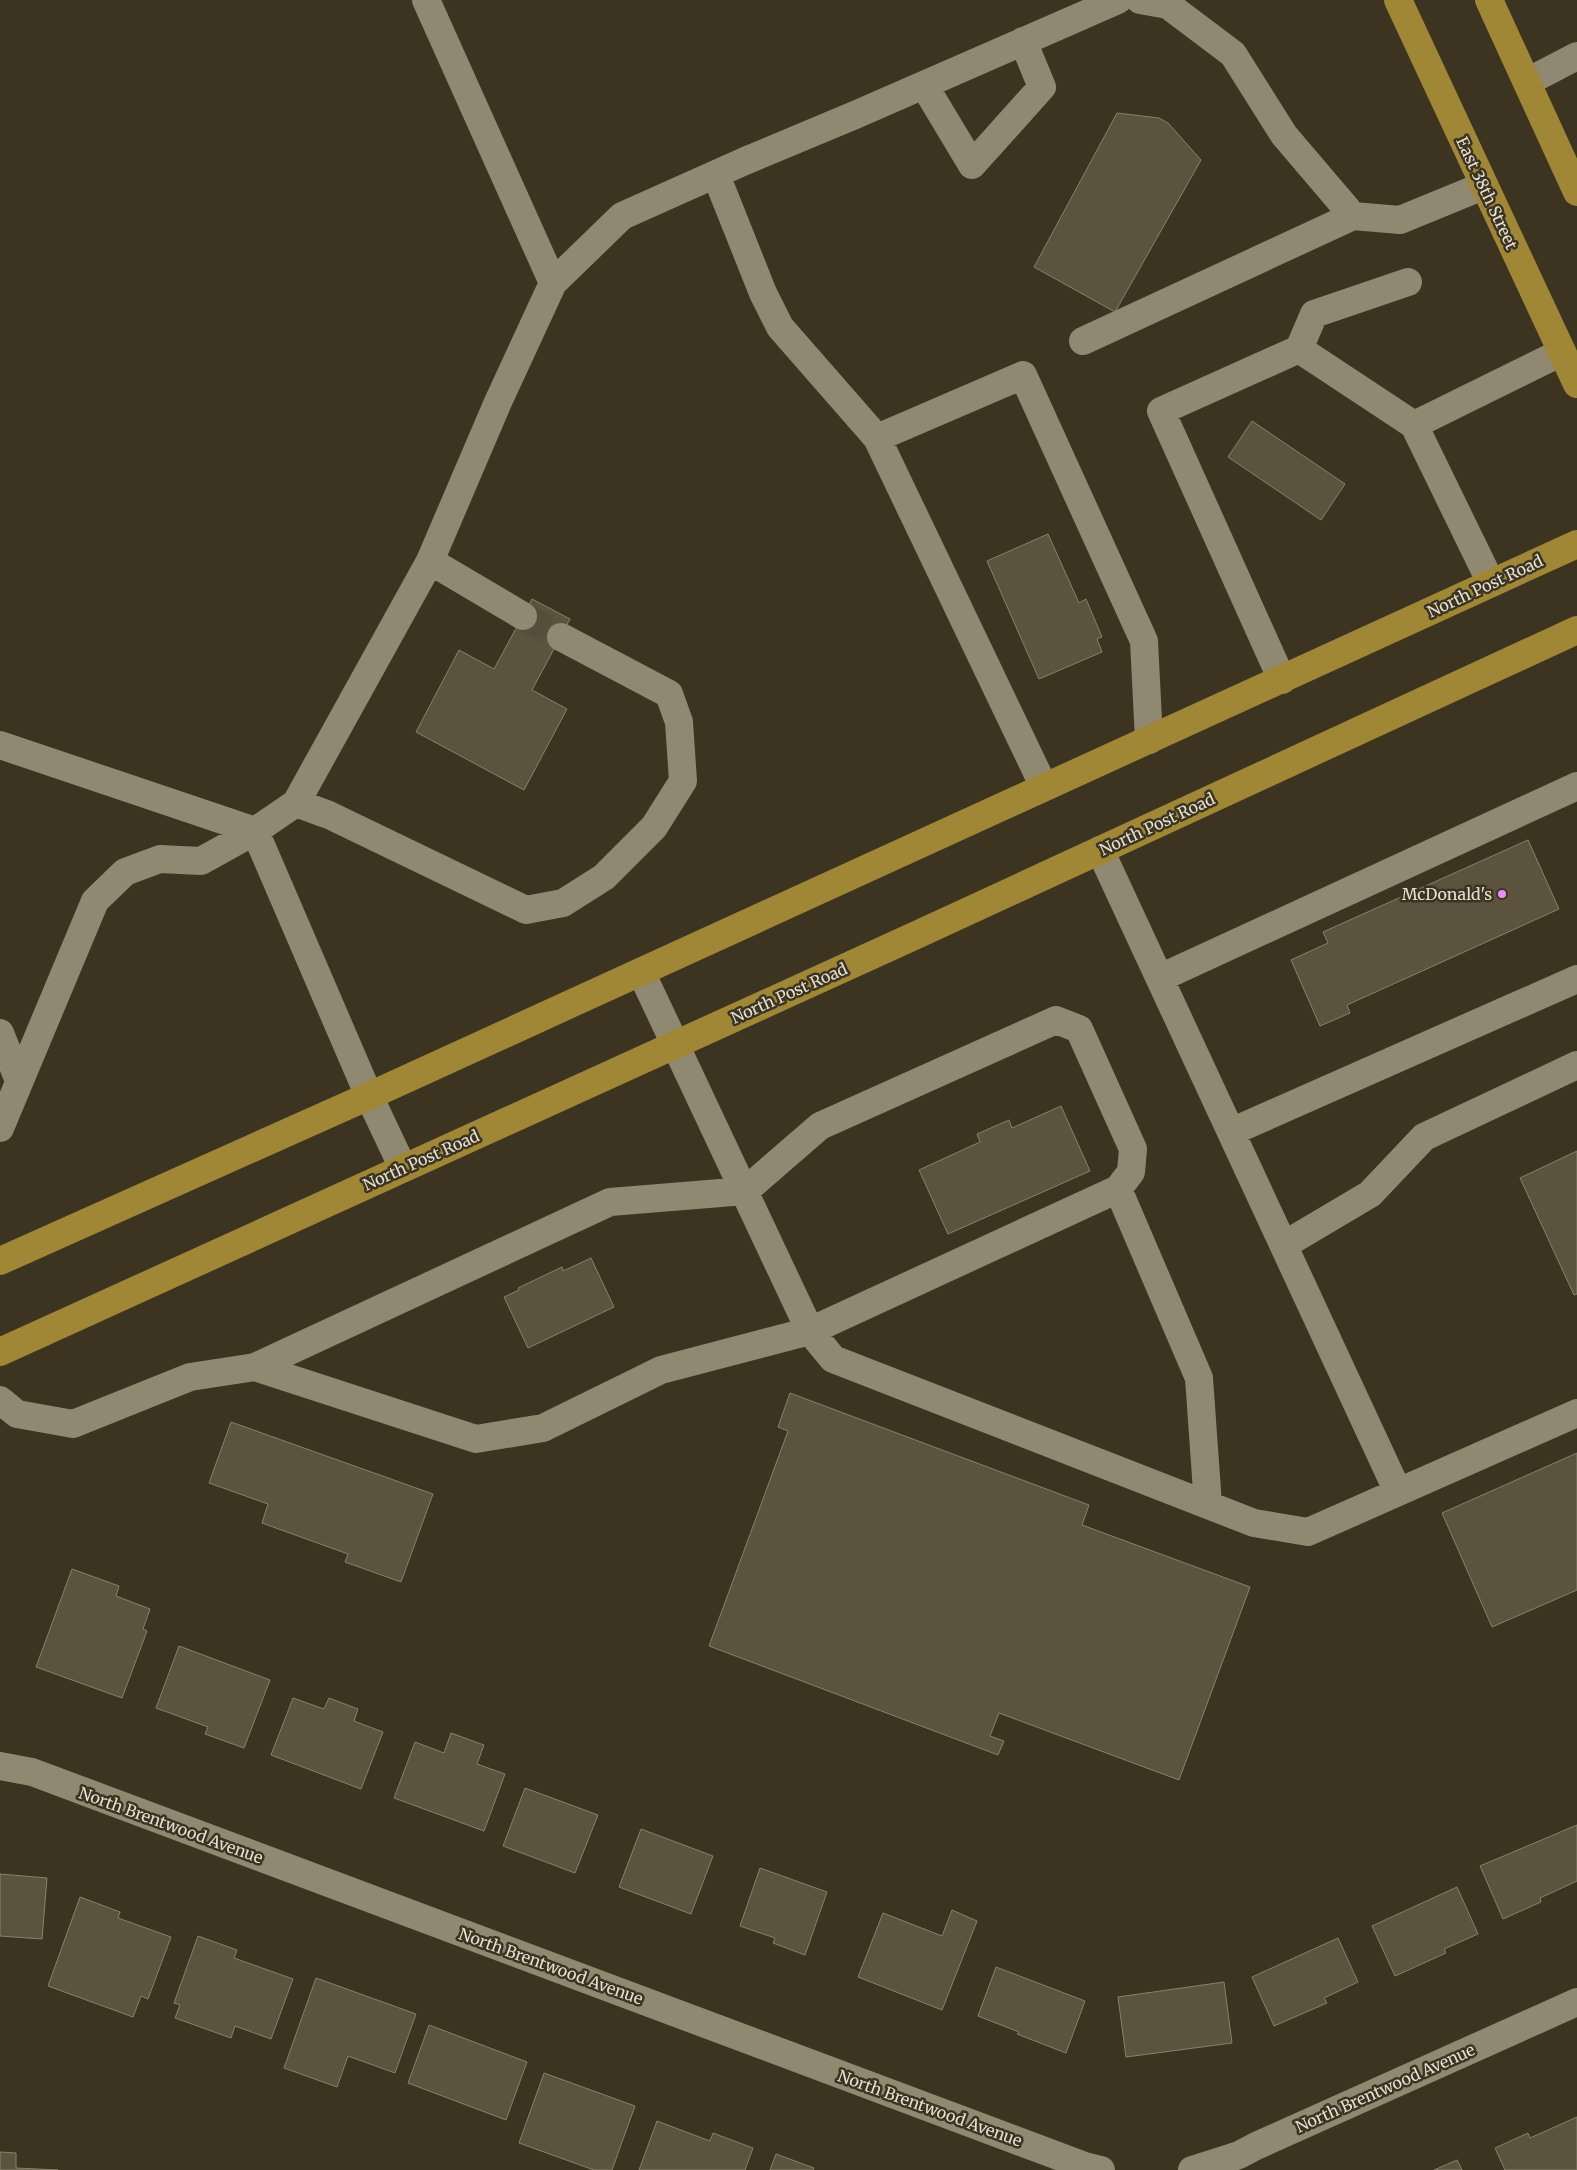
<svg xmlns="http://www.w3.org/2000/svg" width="1577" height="2170" viewBox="0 0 1577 2170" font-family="Merriweather,serif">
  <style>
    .building { fill: #5b533d; stroke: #89816a }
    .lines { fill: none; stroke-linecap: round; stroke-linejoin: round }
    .minor-tunnel { stroke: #554e3b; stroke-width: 28; stroke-dasharray: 28 14; stroke-linecap: butt }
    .minor { stroke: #908871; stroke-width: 28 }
    .major { stroke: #9f8736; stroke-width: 28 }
    .poi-dot { fill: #e98dfe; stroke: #3c3420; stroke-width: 2 }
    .labels { text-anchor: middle; stroke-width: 5; stroke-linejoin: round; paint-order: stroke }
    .street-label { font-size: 16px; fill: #e4e0d3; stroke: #3c3420 }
    .poi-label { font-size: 16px; fill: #e4e0d3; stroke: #3c3420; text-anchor: end }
  </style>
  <rect width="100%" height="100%" fill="#3c3420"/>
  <path class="building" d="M 1117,113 L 1159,118 L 1168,123 L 1201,160 L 1115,312 L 1034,267 Z
    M 1252,421 L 1345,484 L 1321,520 L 1228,457 Z
    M 1048,534 L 1079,603 L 1086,599 L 1102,637 L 1097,639 L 1102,652 L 1039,679 L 987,561 Z
    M 532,599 L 570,619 L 532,690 L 567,709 L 524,790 L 416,732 L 459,650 L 494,669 Z
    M 1528,840 L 1559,909 L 1347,1005 L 1350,1013 L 1320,1026 L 1291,960 L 1328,943 L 1323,932 Z
    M 1061,1106 L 1090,1171 L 948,1234 L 919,1170 L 980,1142 L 977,1134 L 1009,1120 L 1012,1128 Z
    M 1577,1151 L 1577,1294 L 1574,1295 L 1520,1178 Z
    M 591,1258 L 614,1307 L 528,1348 L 504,1297 L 519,1290 L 518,1288 L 562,1267 L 563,1271 Z
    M 790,1393 L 1089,1505 L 1082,1525 L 1250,1587 L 1179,1780 L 999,1713 L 990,1736 L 1004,1741 L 998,1755 L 709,1646 L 788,1431 L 778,1427 Z
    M 231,1422 L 433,1494 L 401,1582 L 345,1562 L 348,1554 L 262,1523 L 268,1504 L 209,1483 Z
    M 1577,1453 L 1577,1590 L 1492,1627 L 1442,1513 Z
    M 72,1569 L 119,1586 L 116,1596 L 150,1609 L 143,1629 L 147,1631 L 122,1698 L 36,1667 Z
    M 179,1646 L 270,1680 L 244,1748 L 205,1734 L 208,1727 L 156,1708 Z
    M 293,1698 L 324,1709 L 329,1698 L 358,1709 L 354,1721 L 383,1732 L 361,1789 L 271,1755 Z
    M 451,1733 L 484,1745 L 477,1764 L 505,1774 L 484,1831 L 394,1798 L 415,1742 L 444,1753 Z
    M 525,1788 L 598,1815 L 575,1873 L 503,1846 Z
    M 1577,1825 L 1577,1881 L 1540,1898 L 1541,1902 L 1503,1919 L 1480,1866 Z
    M 641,1829 L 713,1856 L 691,1914 L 619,1887 Z
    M 760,1868 L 827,1892 L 805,1955 L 773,1943 L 775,1938 L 740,1926 Z
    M 0,1874 L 47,1878 L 42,1939 L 0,1936 Z
    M 1457,1887 L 1478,1934 L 1444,1949 L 1446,1953 L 1395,1976 L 1372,1926 Z
    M 80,1897 L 120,1912 L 118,1918 L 171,1937 L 148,1999 L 141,1996 L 133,2017 L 48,1986 Z
    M 952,1910 L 977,1921 L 942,2010 L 858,1977 L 883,1913 L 942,1936 Z
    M 198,1936 L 237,1950 L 234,1958 L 293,1979 L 271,2039 L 235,2026 L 231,2038 L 175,2018 L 180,2005 L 174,2003 Z
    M 1338,1938 L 1358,1982 L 1324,1998 L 1327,2003 L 1274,2026 L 1252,1977 Z
    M 996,1967 L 1085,2001 L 1066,2053 L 1017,2034 L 1019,2032 L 978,2016 Z
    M 316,1978 L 416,2014 L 395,2073 L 348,2056 L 337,2087 L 284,2068 Z
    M 1224,1982 L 1232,2043 L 1126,2057 L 1118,1997 Z
    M 429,2025 L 527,2062 L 506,2120 L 408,2083 Z
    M 544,2073 L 635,2106 L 612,2170 L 594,2170 L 519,2143 Z
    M 1577,2117 L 1577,2170 L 1505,2170 L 1495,2148 L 1528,2133 L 1530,2138 Z
    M 657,2121 L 710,2141 L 713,2133 L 753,2148 L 745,2170 L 639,2170 Z
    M 0,2152 L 16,2153 L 16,2168 L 58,2170 L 0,2170 Z
    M 776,2154 L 814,2168 L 813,2170 L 770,2170 Z
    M 1457,2160 L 1462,2170 L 1434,2170 Z"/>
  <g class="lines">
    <path class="minor-tunnel" d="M 523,616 L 561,637"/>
    <path class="minor" d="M 426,0 L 553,283
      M 1140,0 L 1168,5 L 1233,54 L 1284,135 L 1353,216
      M 1527,82 L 1577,56
      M 924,85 L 972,165 L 1042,87 L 1023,41
      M 716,175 L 763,293 L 780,327 L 877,438
      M 1083,341 L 1353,216 L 1400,220 L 1483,186
      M 1299,349 L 1314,314 L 1408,282
      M 430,561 L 523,616
      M 1491,583 L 1414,425 L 1562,352
      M 1282,680 L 1161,411 L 1299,349 L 1414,425
      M 0,745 L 255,831
      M 1044,787 L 877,438 L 1023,375 L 1144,641 L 1149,740
      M 296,803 L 329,815 L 526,910 L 563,903 L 604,877 L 654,827 L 683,781 L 679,722 L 669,694 L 561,637
      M 1100,850 L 1398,1492
      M 641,972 L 810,1331 L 833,1359 L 1254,1523 L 1308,1532 L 1577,1413
      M 1160,978 L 1577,786
      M 0,1033 L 19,1081
      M 0,1128 L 95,901 L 125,872 L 160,859 L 201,861 L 255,831
      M 1231,1132 L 1577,979
      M 403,1168 L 369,1096 L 255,831 L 296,803 L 430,561 L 498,402 L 553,283 L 622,216 L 745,161 L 855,115 L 1118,0
      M 1118,1189 L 1199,1378 L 1208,1505
      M 1284,1245 L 1370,1194 L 1424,1137 L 1577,1065
      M 0,1400 L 17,1414 L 73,1424 L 190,1377 L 255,1367 L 476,1439 L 543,1428 L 661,1370 L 810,1331 L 1118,1189 L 1131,1172 L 1133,1149 L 1079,1029 L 1056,1020 L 820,1126 L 745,1191 L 610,1202 L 255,1367
      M 0,1766 L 32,1772 L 1085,2166 L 1101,2170
      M 1192,2170 L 1239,2155 L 1256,2146 L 1577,2002"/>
    <path class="major" d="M 1398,0 L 1577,384
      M 1489,0 L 1577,192
      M 0,1261 L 369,1096 L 1577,544
      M 0,1352 L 912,937 L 1577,630"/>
  </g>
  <circle class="poi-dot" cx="1502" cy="894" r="5"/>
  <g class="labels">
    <g class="street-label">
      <text transform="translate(1487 193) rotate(65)" y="6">East 38th Street</text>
      <text transform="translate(1485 586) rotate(-25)" y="6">North Post Road</text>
      <text transform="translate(1157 824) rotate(-25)" y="6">North Post Road</text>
      <text transform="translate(789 993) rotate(-24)" y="6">North Post Road</text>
      <text transform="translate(421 1160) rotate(-24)" y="6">North Post Road</text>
      <text transform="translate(171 1825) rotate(20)" y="6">North Brentwood Avenue</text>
      <text transform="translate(551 1966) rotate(20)" y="6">North Brentwood Avenue</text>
      <text transform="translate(1385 2088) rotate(-24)" y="6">North Brentwood Avenue</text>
      <text transform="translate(930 2108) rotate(20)" y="6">North Brentwood Avenue</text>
    </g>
    <g class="poi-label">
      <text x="1492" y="900">McDonald's</text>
    </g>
  </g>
</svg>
